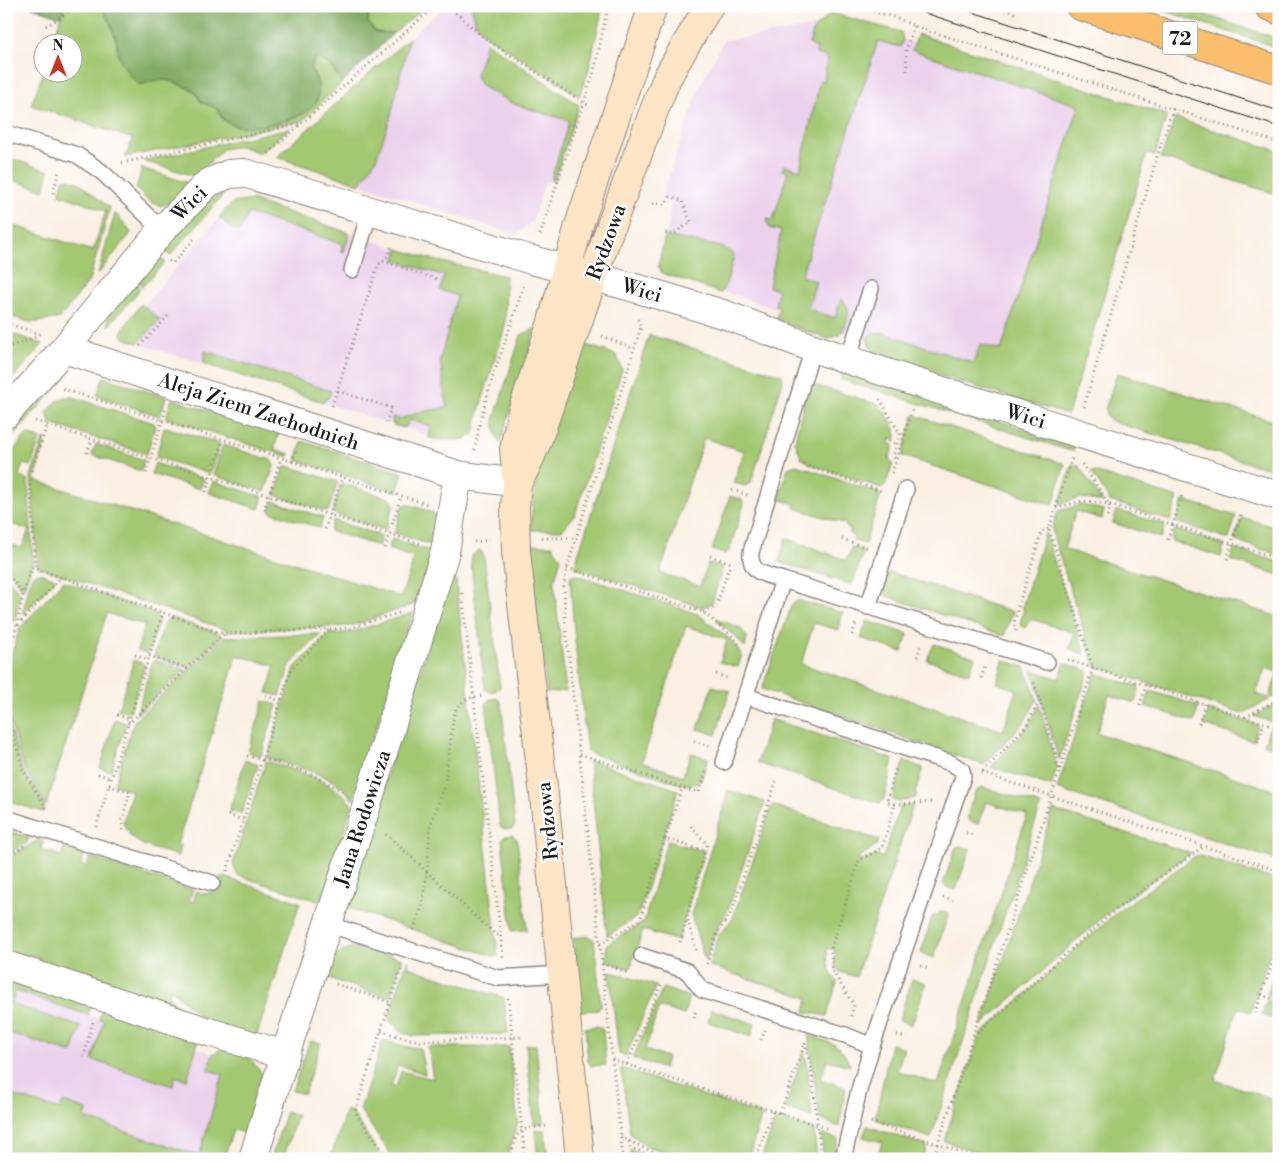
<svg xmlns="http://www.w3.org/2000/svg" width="1285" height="1165" viewBox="0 0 1285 1165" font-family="'Libre Bodoni',serif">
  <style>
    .built { fill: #ebd1ec }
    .green { fill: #a3c872; stroke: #607247 }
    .forest { fill: #82ac64; stroke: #4f6440 }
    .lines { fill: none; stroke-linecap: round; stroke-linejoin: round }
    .lane-casing { stroke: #8b867f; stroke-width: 18 }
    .street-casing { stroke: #8b867f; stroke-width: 30 }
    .secondary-casing { stroke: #8b867f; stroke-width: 30 }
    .primary-casing { stroke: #8b867f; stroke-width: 30 }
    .path { stroke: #8b867f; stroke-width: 3; stroke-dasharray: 1 4; stroke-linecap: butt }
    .lane { stroke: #fff; stroke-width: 15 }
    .street { stroke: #fff; stroke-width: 28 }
    .secondary { stroke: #fde5c5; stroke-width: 28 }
    .primary { stroke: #fabe6d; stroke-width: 28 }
    .tram { stroke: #1c1c1c; stroke-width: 1 }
    .labels { text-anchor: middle; stroke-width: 5; stroke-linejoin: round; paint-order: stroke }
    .shield { fill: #fff; stroke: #606060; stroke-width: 1 }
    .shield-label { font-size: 19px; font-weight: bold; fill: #1c1c1c }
    .street-label { font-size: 20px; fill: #1c1c1c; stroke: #fff }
  </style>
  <rect width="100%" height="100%" fill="#fff"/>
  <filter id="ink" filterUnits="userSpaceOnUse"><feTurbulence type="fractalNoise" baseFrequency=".02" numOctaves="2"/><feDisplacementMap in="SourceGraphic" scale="10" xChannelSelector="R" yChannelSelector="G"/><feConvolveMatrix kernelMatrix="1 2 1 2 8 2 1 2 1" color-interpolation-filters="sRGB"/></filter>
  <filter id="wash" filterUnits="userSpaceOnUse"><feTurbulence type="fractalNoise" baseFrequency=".0096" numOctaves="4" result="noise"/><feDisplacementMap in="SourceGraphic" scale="20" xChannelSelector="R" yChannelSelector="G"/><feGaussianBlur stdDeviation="1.12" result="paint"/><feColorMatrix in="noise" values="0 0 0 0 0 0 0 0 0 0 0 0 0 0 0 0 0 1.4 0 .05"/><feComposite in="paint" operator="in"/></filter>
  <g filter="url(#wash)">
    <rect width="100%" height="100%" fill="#faefe2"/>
    <path class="built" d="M 445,6 L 476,6 L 486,42 L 569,121 L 554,181 L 544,183 L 533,220 L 517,235 L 360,184 L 409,38 Z
      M 836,18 L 1093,101 L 1002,386 L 778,309 L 662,273 L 671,203 L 661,199 L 700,85 L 724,40 L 772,34 L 818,25 Z
      M 251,200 L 398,249 L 490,277 L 448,440 L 378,420 L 138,343 L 121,332 L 232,203 Z
      M 6,988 L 95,1017 L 206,1051 L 228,1061 L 209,1159 L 6,1159 Z"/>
    <path class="green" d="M 64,6 L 101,6 C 111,23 117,37 118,56 L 155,80 L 169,80 L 194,91 L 201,102 L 216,108 L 223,120 L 235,126 L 266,125 L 290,120 L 317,102 C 319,88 319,79 310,68 L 317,57 L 331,66 L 342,83 L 302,121 L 125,157 L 133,139 L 31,105 L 43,73 L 72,72 L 72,42 L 53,42 Z
      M 376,6 L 395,12 L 409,12 L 426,6 L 394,33 L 376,32 L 368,22 L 368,13 Z
      M 471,6 L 603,6 L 588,73 L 579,96 L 484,34 L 476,23 Z
      M 1149,6 L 1178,6 L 1279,39 L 1279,48 Z
      M 831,13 L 901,32 L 903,40 L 900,47 L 878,41 L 801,276 L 816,281 L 808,309 L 835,318 L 841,299 C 854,308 847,324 840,335 L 828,339 L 776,320 L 779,306 L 775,306 L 778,290 L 769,287 L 781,231 L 769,228 L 769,225 L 766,222 L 767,219 L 773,220 L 788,172 L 782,170 L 784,165 L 800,170 L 820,80 L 824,81 L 827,57 L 816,54 L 817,48 L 809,44 L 814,29 Z
      M 918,34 L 1167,115 L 1155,156 L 1147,154 L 1068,415 L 873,355 L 867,338 L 873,333 L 881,332 L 974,363 L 980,344 L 1001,350 L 1079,106 L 912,50 Z
      M 409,38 L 390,119 L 376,159 L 360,184 L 277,157 Z
      M 486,42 L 579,105 L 554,181 L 551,180 L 569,121 L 514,104 L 481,86 L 476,75 Z
      M 1175,118 L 1279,151 L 1279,195 L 1161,158 Z
      M 290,128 L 260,153 L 240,146 L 223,149 L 195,176 L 143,161 Z
      M 6,157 L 49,171 L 44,190 L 6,178 Z
      M 142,168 L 191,184 C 167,206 162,216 136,189 Z
      M 64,178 L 78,182 L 110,208 L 89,281 L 60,318 L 32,323 L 6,315 L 6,223 L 93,251 L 106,211 L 59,194 Z
      M 224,194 L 170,256 L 163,249 L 206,202 L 215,197 Z
      M 251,200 L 347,232 L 348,239 L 344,252 L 341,251 L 342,244 L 248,213 L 240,231 L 233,230 L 219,217 L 232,203 Z
      M 115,213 L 125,224 L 131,233 L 98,274 Z
      M 665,236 L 722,247 L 733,253 L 734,256 L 727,281 L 721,293 L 662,273 L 658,266 Z
      M 398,249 L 438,261 L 506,276 L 505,327 L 478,414 L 474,434 C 460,444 446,440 429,438 L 431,426 L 410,420 L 405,428 L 393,425 L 392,417 L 399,419 L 421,412 L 447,407 L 440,360 L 457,296 L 440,290 L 444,276 L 395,260 Z
      M 157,256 L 165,262 L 142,287 L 138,278 Z
      M 136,280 L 139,289 L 138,292 L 108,326 L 109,313 Z
      M 141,304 L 160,320 L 138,343 L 124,338 L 121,332 Z
      M 536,328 L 500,444 L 496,433 L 494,420 L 521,335 Z
      M 6,332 L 43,344 L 6,386 Z
      M 649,335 L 782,375 L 783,381 L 751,483 L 745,486 L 734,483 L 744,451 L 704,438 L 660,573 L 700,586 L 708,563 L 720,566 L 722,570 L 712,603 L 702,607 L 574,567 Z
      M 580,343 L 617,355 L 622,370 L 575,515 L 562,530 L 531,530 L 533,498 L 540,461 Z
      M 205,351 L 331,391 L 328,398 L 323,402 L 204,364 L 204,358 Z
      M 843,372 L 1075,445 L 1073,451 L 1068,450 L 840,379 Z
      M 1117,373 L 1279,423 L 1279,472 L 1116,423 L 1106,417 L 1106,407 Z
      M 66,377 L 7,443 L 6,444 L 6,426 L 47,384 Z
      M 103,377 L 166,397 L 160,416 L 97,396 Z
      M 808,383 L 880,405 C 887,416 899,428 895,441 L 890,439 L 888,443 L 894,445 L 889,459 L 893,463 L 885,486 L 881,488 L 810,464 L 801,457 L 795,441 Z
      M 65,397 L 73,397 L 154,423 L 155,426 L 147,454 L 51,424 L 47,413 L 57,401 Z
      M 172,399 L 279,433 L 274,449 L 290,454 L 289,457 L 166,418 Z
      M 914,415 L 1065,464 L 1053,505 L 902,456 Z
      M 166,427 L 220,444 L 210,474 L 156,457 L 164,428 Z
      M 27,434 L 40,438 L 31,466 L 23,464 L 19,476 L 28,480 L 33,560 L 24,588 L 22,588 L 6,568 L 6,543 L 22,548 L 29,530 L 6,522 L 6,459 Z
      M 43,440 L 46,440 L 34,480 L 401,597 L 414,558 L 388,549 L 392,539 L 433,552 L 415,604 L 351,626 L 230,631 L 38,567 L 31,476 Z
      M 302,441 L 403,473 L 397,492 L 296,460 Z
      M 96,444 L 144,460 L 141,471 L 92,455 Z
      M 223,445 L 271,460 L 274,466 L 265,492 L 213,475 Z
      M 155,463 L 204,479 L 200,489 L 151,474 Z
      M 1072,464 L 1079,466 L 1103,502 L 1080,498 L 1059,504 Z
      M 796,465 L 879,493 L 880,498 L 865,544 L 853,540 L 854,536 L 849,534 L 851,529 L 846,527 L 846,524 L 795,508 L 795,504 L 779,499 L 788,468 Z
      M 288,466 L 338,482 L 328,512 L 275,495 L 284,468 Z
      M 1091,471 L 1178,498 L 1170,521 L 1110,501 Z
      M 213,481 L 263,497 L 259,509 L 209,493 Z
      M 342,483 L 391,499 L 394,505 L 385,530 L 332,513 Z
      M 730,496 L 741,499 L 744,504 L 729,551 L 724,554 L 712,550 Z
      M 1183,500 L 1236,516 L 1229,539 L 1176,522 Z
      M 273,501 L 323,517 L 320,528 L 270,512 Z
      M 407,504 L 431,512 L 441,517 L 434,543 L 431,545 L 394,533 L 402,507 Z
      M 1081,505 L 1104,510 L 1102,519 L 1076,511 L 1064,549 L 1279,617 L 1279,694 L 1272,698 L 1270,695 L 1278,672 L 1265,668 L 1256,694 L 1269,698 L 1269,700 L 1242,714 L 1095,666 L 1054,539 L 1052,529 L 1058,511 Z
      M 1117,510 L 1165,525 L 1161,538 L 1113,523 Z
      M 1242,517 L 1279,529 L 1279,555 L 1234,540 Z
      M 333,520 L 382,536 L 378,546 L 330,531 Z
      M 1175,529 L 1224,545 L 1221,557 L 1171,541 Z
      M 1045,533 L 1085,654 L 1069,649 L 1075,633 L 1031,619 L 1025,628 L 1020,624 L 1024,609 L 1022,608 Z
      M 786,538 L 846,560 L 852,547 L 864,550 L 852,585 L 779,562 Z
      M 531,545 L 552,545 L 561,558 L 554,582 L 566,691 L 547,693 L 532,574 Z
      M 1234,549 L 1279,562 L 1279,575 L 1230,560 Z
      M 479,550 L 482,552 L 484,557 L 500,687 L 496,691 L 489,692 L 485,689 L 471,563 L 472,556 Z
      M 454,565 L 498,956 L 493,956 L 345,907 Z
      M 889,572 L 1013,612 L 1004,636 L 886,596 L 883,591 Z
      M 40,573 L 56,579 L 22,615 L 32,575 Z
      M 574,574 L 698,614 L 731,640 L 742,655 L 738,667 L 720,662 L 727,640 L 686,626 L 642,762 L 683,776 L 691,753 L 708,758 L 701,781 C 695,786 687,785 680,784 L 587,752 L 574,631 L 570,577 Z
      M 6,575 L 20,594 L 15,621 L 8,625 L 6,624 L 6,607 L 9,597 L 6,596 Z
      M 63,581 L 155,613 L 159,620 L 148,653 L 147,654 L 137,650 L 145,625 L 107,613 L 46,806 L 24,768 L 6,707 L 6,671 L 20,628 Z
      M 798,600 L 843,613 L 838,630 L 814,623 L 801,664 L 1003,731 L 1017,690 L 997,683 L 1003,660 L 1025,667 L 1037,700 L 1023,724 L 984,765 L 762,689 L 792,604 Z
      M 413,613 L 353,800 C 350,796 347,792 343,788 C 326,773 289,765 267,758 L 295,667 L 329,634 L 352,632 Z
      M 172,618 L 221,634 L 221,637 L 188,667 L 155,657 L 154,655 L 165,621 Z
      M 717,619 L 740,628 L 747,637 L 745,648 L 736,637 L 721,625 Z
      M 867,621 L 908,634 L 902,652 L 861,638 Z
      M 321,634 L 290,665 L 280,696 L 267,693 L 275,666 L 237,655 L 177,845 L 181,846 L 178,856 C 155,848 132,848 123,822 L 132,791 L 114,785 L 134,721 L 224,637 Z
      M 934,644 L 975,657 L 969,674 L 927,660 Z
      M 134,660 L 144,664 L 145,666 L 130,711 L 128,713 L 118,710 Z
      M 155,660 L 185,670 L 136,715 L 153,661 Z
      M 1065,663 L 1088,671 L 1088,673 L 1059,760 L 1032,670 L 1059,679 Z
      M 1095,673 L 1139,687 L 1135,703 L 1109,695 L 1097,733 L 1277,791 L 1279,785 L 1279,861 L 1057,789 Z
      M 712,686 L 730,691 L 716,735 L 698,729 Z
      M 1150,691 L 1199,706 L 1194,722 L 1145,706 Z
      M 497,698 L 501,702 L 515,825 L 512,829 L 504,829 L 500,826 L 486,703 L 490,699 Z
      M 264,701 L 277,705 L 261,756 L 248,752 Z
      M 1279,702 L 1279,725 L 1254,716 Z
      M 1039,705 L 1057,767 L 1051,786 L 991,767 L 1028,726 Z
      M 1209,710 L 1258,725 L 1253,741 L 1204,725 Z
      M 6,715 L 22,769 L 45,808 L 43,812 L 6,801 Z
      M 115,719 L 125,723 L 126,724 L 111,770 L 109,771 L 100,768 Z
      M 771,719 L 893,759 L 884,800 L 880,803 L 757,763 Z
      M 1269,729 L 1279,733 L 1279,749 L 1264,745 Z
      M 245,760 L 258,765 L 242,812 L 240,814 L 229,811 Z
      M 589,760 L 678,790 L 638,916 L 607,936 Z
      M 266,761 C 290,769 317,775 338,791 C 344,794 348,800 352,805 L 321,902 L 237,875 L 233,864 Z
      M 904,761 L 923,768 L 915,793 L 917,794 L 915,798 L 899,802 L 892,800 Z
      M 982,787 L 1041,805 L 931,1138 L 875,1119 L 891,1044 L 904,1048 L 897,1071 L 938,1084 L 1027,815 L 986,802 L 978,824 L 969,821 L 967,816 L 975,792 Z
      M 728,790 L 765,802 L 727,912 L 715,933 L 705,961 L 691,915 Z
      M 772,805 L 879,840 L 877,845 L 856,859 L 863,861 L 877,855 L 883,858 L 900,807 L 913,805 L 856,977 L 840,972 L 835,967 L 835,950 L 827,948 C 827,962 828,971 837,982 L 827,1016 L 805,1012 L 808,998 L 709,966 L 718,936 L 733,918 Z
      M 1053,810 L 1191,853 L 1112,909 L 981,1026 Z
      M 6,830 L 30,838 L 26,841 L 28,842 L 6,855 Z
      M 512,835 L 517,839 L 527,930 L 512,931 L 502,840 L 505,836 Z
      M 38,840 L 43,842 L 41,849 L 61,856 L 64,848 L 84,855 L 81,865 L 87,867 L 90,857 L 193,890 L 189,901 L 193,902 L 197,891 L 205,894 L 216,890 L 221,876 L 300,902 L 256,1038 L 205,1021 L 171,989 L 168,996 L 189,1016 L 108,989 L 111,980 L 105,978 L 102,987 L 37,966 L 40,957 L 32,955 L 29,963 L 6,955 L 6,859 Z
      M 667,841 L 704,851 L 678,941 L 643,930 L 630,969 L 608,962 L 606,945 L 644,922 Z
      M 961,846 L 970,849 L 956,890 L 946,887 L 943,884 L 956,847 Z
      M 1197,855 L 1279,881 L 1279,924 L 1251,1012 L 1238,1008 L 1215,1080 L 1279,1101 L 1279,1159 L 999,1159 L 944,1141 L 979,1036 L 1117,912 Z
      M 941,912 L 949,913 L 934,958 L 921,953 L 932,917 Z
      M 589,936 L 594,940 L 601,1006 L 598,1010 L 579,1011 L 573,938 Z
      M 355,947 L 364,947 L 402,959 L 390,996 L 386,997 L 321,976 C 329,961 337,950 355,947 Z
      M 407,961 L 409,962 L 408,967 L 504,998 L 508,1034 L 413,1036 L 400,1031 L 388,1019 Z
      M 1275,969 L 1279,970 L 1279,999 L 1267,995 Z
      M 609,971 L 656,986 L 626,1056 L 619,1054 Z
      M 6,975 L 92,1003 L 88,1015 L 16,991 L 11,1004 L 81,1027 L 72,1053 L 9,1033 L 6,1040 Z
      M 912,979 L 926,983 L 912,1025 L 899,1020 Z
      M 663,988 L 689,997 L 684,1015 L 659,1007 L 645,1050 L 667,1057 L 664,1069 L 633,1058 Z
      M 1267,1000 L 1279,1004 L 1279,1020 L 1262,1015 Z
      M 103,1007 L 199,1038 L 187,1080 L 175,1076 L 173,1086 L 92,1060 L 104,1020 L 99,1019 Z
      M 711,1009 L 755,1024 L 751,1037 L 708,1022 Z
      M 598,1026 L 603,1030 L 606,1065 L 591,1066 L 588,1061 L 585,1028 Z
      M 808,1035 C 830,1043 841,1042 850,1066 L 827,1060 L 821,1079 L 846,1088 L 839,1127 L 820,1119 Z
      M 383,1040 L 408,1047 L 420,1048 L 425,1074 L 398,1065 L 391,1086 L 396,1087 L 401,1071 L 433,1079 L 428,1047 L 509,1047 L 518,1122 L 506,1159 L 394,1159 L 360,1110 Z
      M 310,1041 L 321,1043 L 304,1094 L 292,1091 Z
      M 526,1045 L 536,1045 L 544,1123 L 534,1124 Z
      M 223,1048 L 251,1059 L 262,1074 L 258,1093 L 246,1133 L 233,1130 L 225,1155 L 231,1159 L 6,1159 L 6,1093 L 60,1110 L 63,1102 L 87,1110 L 85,1118 L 199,1156 L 223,1074 L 208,1070 L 213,1054 Z
      M 804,1051 L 807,1063 L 812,1117 L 785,1108 Z
      M 621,1068 L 762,1115 L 748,1159 L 688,1159 L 649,1147 L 630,1134 Z
      M 346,1110 L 351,1111 L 383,1159 L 354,1159 L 345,1156 L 344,1159 L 330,1159 Z
      M 286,1111 L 297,1115 L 283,1159 L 271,1159 Z
      M 776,1118 L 814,1130 L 817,1159 L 761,1159 Z
      M 867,1126 L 927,1146 L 923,1159 L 877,1159 L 882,1142 L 863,1137 Z
      M 535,1130 L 544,1130 L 548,1159 L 538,1159 Z
      M 823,1134 L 838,1139 L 833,1159 L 824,1159 L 821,1136 Z
      M 630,1149 L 651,1159 L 631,1159 Z
      M 941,1150 L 971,1159 L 938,1159 Z"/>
    <path class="forest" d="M 29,6 L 64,6 L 61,17 Z
      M 101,6 L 324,6 L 338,11 L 340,6 L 424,6 C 403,14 397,13 376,7 L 368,13 L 368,22 L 375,32 L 394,33 L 342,83 L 331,66 L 316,57 L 310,68 C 317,77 321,88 317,100 C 311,120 250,131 233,125 C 220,120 224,117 217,109 C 214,106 207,106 203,103 C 199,100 198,94 194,91 C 192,89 187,87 184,86 C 165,78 159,79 139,85 L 130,76 L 118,56 L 117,43 L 112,26 Z"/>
  </g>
  <g filter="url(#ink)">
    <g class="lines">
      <g class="lane-casing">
        <path id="lane" d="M 6,133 L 77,155 L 102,172 L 162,230
          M 352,270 L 370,211
          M 848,359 L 871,289
          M 783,580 L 1047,662
          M 868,607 L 906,489
          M 746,696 L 951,763 L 962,770 L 963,777 L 872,1046 L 859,1090 L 843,1159
          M 724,762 L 783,580 C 765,574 749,574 751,552 L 813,348
          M 6,818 L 212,883
          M 327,924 L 498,978 L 562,974
          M 642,956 L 687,971 L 702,990 L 845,1035 L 872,1046"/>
      </g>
      <g class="street-casing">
        <path id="street" d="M 64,349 L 458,475 L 517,483
          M 6,414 L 64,349 L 162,230 L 208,183 L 229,174 L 244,173 L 532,260 L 635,288 L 726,315 L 813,348 L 911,381 L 1279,496
          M 6,965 L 212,1033 L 285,1055
          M 253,1159 L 285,1055 L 364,814 L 445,552 L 458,475"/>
      </g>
      <g class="secondary-casing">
        <path id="secondary" d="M 518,482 L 528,463 L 538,439 L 609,231 L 655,108 L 667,78 L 684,48 L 709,6
          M 580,1159 L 544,795 L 516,552 L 515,506 L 517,483 L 514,449 L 521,415 L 551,325 L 580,222 L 653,6"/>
      </g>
      <g class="primary-casing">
        <path id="primary" d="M 1080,6 L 1279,70
          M 1269,6 L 1279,10"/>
      </g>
      <path class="path" d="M 448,6 L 483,37 L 584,103 L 590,106
        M 854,6 L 897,18 L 914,26 L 1279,143
        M 995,6 L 1015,13
        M 46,26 L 61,17 L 73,6
        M 907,71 L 906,50 L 914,26
        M 268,153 L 435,6
        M 122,163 L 302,123
        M 53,193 L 59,171
        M 653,204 L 665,204 L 670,197 L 682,200 L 691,222 L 673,234 L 665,233
        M 540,235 L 594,72 L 608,6
        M 169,261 L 173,263 L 194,239
        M 383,261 L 440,280
        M 6,323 L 40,334
        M 602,336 L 634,349 L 641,327 L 637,317
        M 140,346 L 168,316
        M 6,348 L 38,336
        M 63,389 L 427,504
        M 338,391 L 391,408 L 386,423
        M 880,399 L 900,434 L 893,456 L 896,460
        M 332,406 L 378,265 L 388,256 L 392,245
        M 1084,407 L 1156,160 L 1173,109
        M 35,421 L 47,425 L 30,476 L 35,568 L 224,634 L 350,628 L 399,613
        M 47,425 L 421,544
        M 884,439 L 897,444
        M 475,450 C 483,393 508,339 524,284
        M 87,453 L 92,439
        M 292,462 L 296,450
        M 799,463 L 884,492
        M 1082,464 L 1109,504 L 1110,509 L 1106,520
        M 146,473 L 166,409
        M 892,473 L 912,410
        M 732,490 L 748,495
        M 206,492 L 223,440
        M 1056,508 L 1082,501 L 1109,504 L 1279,559
        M 264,510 L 281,458
        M 325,529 L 342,478
        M 542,538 L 576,538
        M 842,539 L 867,548
        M 1168,540 L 1182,495
        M 474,542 L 491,540
        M 385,548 L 401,496
        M 710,556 L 731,563
        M 1227,559 L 1241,513
        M 567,568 L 703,612 L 733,637 L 741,647
        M 6,571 L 23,594
        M 462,593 L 503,957
        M 703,612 L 716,607 L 730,564
        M 18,625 L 61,577
        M 6,630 L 14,633
        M 1016,631 L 1014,624 L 1018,607 L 1042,531 L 1049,529
        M 852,635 L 856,623
        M 135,655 L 148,660
        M 149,656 L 188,669
        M 917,657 L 921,644
        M 6,659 L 17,626 L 23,594 L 32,568 L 35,568
        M 1068,660 L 1279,728
        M 716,674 L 729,679
        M 981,678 L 986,664
        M 266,696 L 281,701
        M 1040,700 L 1060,771
        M 1140,705 L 1146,685
        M 6,711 L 23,769 L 47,809
        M 117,715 L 130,719
        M 1245,717 L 1279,699
        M 128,724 L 224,634
        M 1199,724 L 1205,704
        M 694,741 L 709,746
        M 1258,742 L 1264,723
        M 580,754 L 682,788 L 699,792 L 706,772
        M 247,756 L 263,760
        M 263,759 L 307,772 L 343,791
        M 983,772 L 1026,726 L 1040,700 L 1033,680
        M 982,773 L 1279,871
        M 98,774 L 111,778
        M 109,786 L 130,792 L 122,820 L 123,833
        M 895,804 L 932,802
        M 228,815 L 243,820
        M 691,826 L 707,844 L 705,851
        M 96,827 L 163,612
        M 966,833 L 974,835
        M 386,834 L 495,934 L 500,936
        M 665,839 L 682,788
        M 6,857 L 25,845
        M 227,871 L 291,669 L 329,630
        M 943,897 L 953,900
        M 414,930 L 422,906 L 427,873 L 430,826 L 445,784 L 454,713 C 460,700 469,697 482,696
        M 680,942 L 687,918
        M 600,944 L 640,920 L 665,839 L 705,851 L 687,918 L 697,952
        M 602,963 L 628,973
        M 707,964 L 717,934 L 731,913 L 777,779
        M 921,966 L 930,969
        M 336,984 L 390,1002 L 401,969
        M 1261,995 L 1279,1001
        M 508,998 L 525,1159
        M 1255,1013 L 1279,944
        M 851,1016 L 854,1005 L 832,971 L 831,949 L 859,860 L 882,848 L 895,804 L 887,802 L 896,766
        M 694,1018 L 696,1009
        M 381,1031 L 405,1038 L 419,1041 L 521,1037
        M 897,1035 L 907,1038
        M 974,1036 L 1115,910 L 1204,846
        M 761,1040 L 765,1030
        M 805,1043 L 811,1067 L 821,1156
        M 84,1057 L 93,1021
        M 612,1060 L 773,1111 L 755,1159
        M 627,1064 L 661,985
        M 773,1111 L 829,1129
        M 780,1113 L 805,1043
        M 871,1122 L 982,1159
        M 621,1136 L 629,1141 L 630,1147 L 658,1159
        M 629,1141 L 644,1148 L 672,1159
        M 389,1159 L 355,1112 L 390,1002
        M 510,1159 C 518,1128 516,1129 548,1126
        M 623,1159 L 565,620 L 564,585 L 567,568 L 634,349
        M 933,1159 L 1093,668 L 1049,529 L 1072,458"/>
      <use href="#lane" class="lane"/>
      <use href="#street" class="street"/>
      <use href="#secondary" class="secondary"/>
      <use href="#primary" class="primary"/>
      <path class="tram" d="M 903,6 L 1279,127
        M 954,6 L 1279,111"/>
    </g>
  </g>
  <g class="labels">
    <rect class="shield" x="1162.5" y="21.5" width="35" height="33" rx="4"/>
    <g class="shield-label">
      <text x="1180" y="45">72</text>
    </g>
    <g class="street-label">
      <text transform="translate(189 203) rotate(-44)" y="7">Wici</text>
      <text transform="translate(606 242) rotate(-70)" y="7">Rydzowa</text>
      <text transform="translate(642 290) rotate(16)" y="7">Wici</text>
      <text transform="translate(259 411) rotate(18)" y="7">Aleja Ziem Zachodnich</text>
      <text transform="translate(1026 416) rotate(17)" y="7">Wici</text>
      <text transform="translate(362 818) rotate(-72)" y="7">Jana Rodowicza</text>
      <text transform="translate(547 821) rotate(-96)" y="7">Rydzowa</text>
    </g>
  </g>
  <rect width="1285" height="1165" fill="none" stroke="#fff" stroke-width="25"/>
  <g transform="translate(58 58)"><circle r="24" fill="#ffffff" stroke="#a4a4a4"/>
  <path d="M0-4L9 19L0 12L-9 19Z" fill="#c8321e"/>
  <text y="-8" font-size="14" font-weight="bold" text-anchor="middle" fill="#1c1c1c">N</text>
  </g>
</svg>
